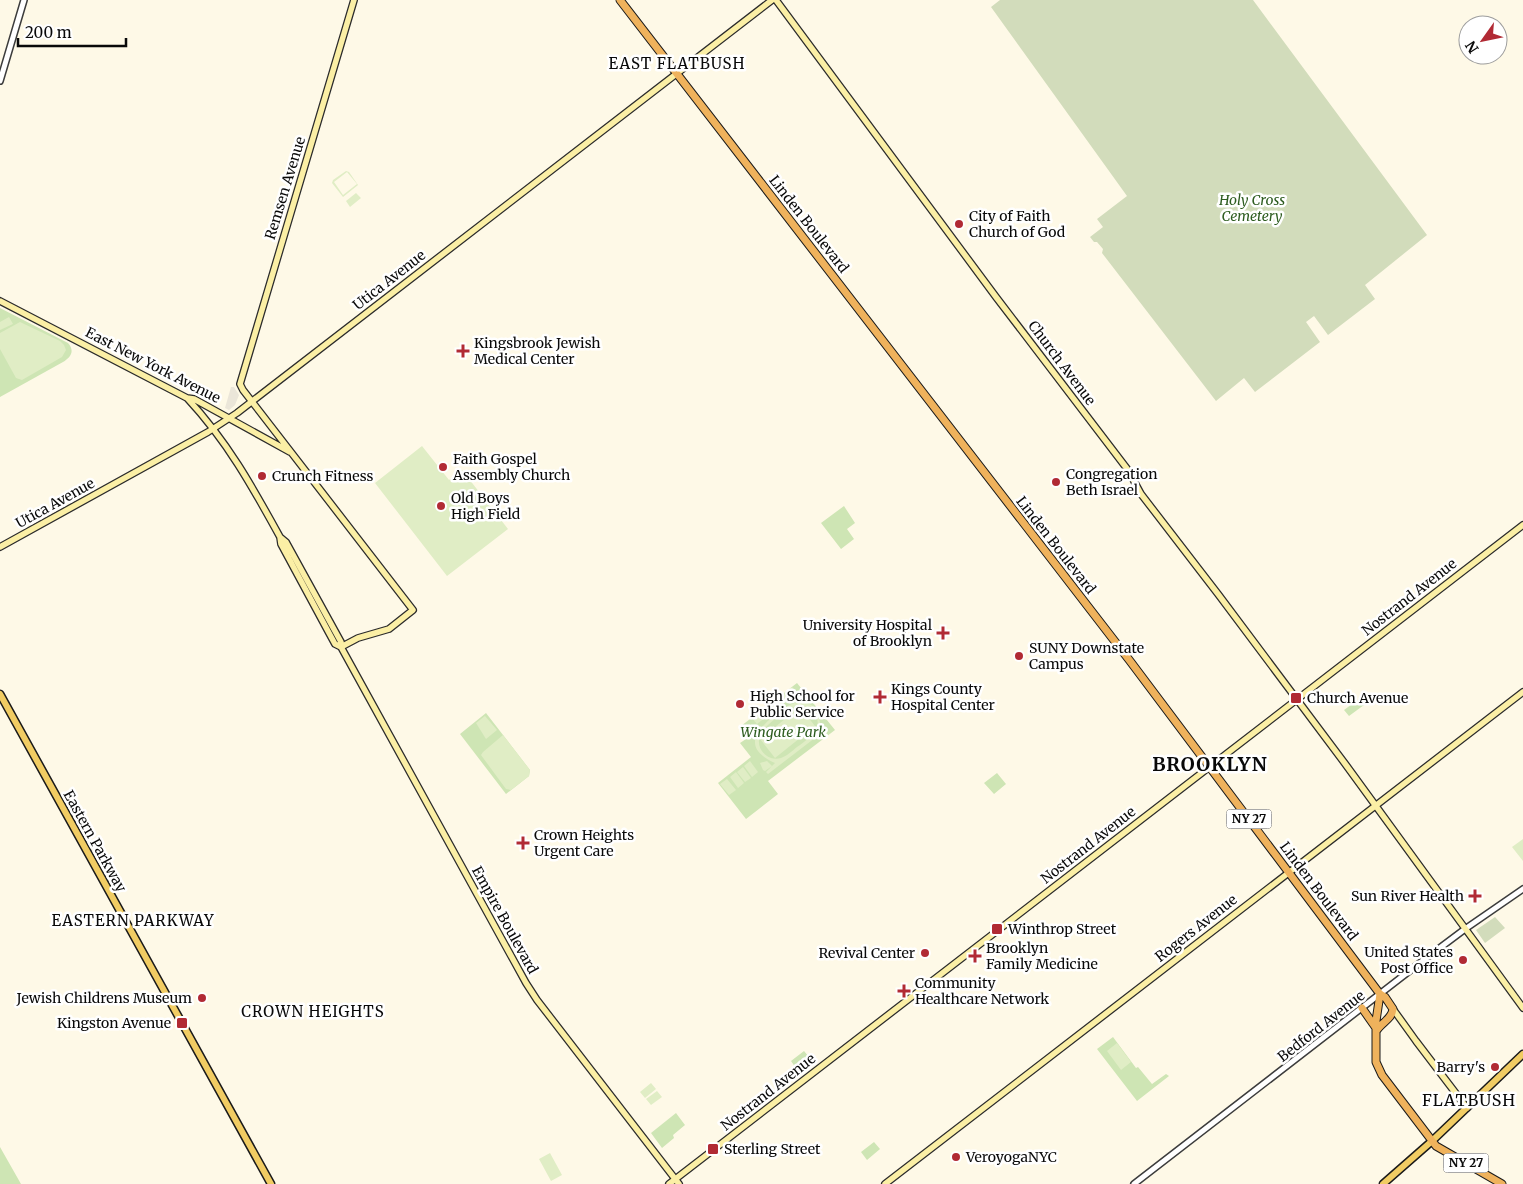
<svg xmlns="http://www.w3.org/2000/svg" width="1523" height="1184" viewBox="0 0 1523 1184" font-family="Merriweather,serif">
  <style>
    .green { fill: #cee5b4 }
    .cemetery { fill: #d2dcbb }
    .pitch { fill: #e0edc5; fill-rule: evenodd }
    .plaza { fill: #ebe6d9 }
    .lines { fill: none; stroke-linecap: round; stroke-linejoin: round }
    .tertiary-casing { stroke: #3c3c3c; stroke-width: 8 }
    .secondary-casing { stroke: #2b2b2b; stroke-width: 8 }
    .primary-casing { stroke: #1a1a1a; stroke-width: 9 }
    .trunk-casing { stroke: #1a1a1a; stroke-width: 9 }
    .tertiary { stroke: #fff; stroke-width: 5 }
    .secondary { stroke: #fbefa5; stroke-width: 5.5 }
    .primary { stroke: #f1cc63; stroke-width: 6 }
    .trunk { stroke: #efb25c; stroke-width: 7 }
    .poi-dot { fill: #b12a34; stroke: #fff; stroke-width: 2 }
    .labels { text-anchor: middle; stroke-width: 5; stroke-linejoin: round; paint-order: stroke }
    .shield { fill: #fff; stroke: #535353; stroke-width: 1 }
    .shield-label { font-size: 12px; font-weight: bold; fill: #090909 }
    .street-label { font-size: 14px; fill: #090909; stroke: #fff }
    .park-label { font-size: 14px; font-style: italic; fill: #2d5c1f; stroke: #fff }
    .poi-label { font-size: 14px; fill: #090909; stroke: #fff; text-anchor: start }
    .neighbourhood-label { font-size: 15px; letter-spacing: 1px; fill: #090909; stroke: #fff }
    .quarter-label { font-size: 16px; letter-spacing: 1px; fill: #090909; stroke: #fff }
    .district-label { font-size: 19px; font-weight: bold; letter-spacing: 1px; fill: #090909; stroke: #fff }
  </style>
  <rect width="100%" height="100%" fill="#fef9e7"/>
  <path class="green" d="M 0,308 L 68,343 C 75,351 71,357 63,362 L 0,397 Z
    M 844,506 L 855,523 L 847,529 L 854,539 L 841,549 L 821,523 Z
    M 797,683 L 835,730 L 768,781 L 778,794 L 746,819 L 718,783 L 751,757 L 740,743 L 749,737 L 741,726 Z
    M 1359,699 L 1364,705 L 1349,716 L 1344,710 Z
    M 486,713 L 530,770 L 529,776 L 506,794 L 460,734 Z
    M 997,773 L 1006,784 L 994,794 L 984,783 Z
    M 1113,1037 L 1136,1068 L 1138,1067 L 1152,1084 L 1166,1074 L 1169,1076 L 1137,1101 L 1097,1049 Z
    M 804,1051 L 814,1063 L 800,1074 L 791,1061 Z
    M 676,1113 L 685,1125 L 673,1135 L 674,1138 L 662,1148 L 651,1133 Z
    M 874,1142 L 880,1149 L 867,1160 L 861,1152 Z
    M 0,1147 L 21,1184 L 0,1184 Z"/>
  <path class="cemetery" d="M 1000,0 L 1253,0 L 1427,235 L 1365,285 L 1375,299 L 1328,335 L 1314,316 L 1306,322 L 1320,342 L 1255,392 L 1244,378 L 1216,401 L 1102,253 L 1103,249 L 1097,242 L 1094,242 L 1090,237 L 1103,227 L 1097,219 L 1127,196 L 991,7 Z
    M 1495,917 L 1505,928 L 1485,943 L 1476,930 Z"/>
  <path class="pitch" d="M 346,171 L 349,172 L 358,185 L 343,197 L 332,183 L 333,180 ZM 347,172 L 357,184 L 343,195 L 334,182 Z
    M 356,193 L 361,198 L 350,207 L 346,201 Z
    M 9,317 L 13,324 L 0,330 L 0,322 Z
    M 20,322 L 60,341 L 64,345 L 66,350 L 62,357 L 22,380 L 16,378 L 0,349 L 0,333 Z
    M 422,446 L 449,480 L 462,470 L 508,529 L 447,576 L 375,483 Z
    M 792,687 L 798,694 L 786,703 L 781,696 Z
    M 779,697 L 784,704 L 771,714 L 766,708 Z
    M 798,702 C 824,703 815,718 824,731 L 768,774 L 766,772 L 772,766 L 765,771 L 763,770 L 760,763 L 767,761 L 772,766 L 775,763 C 746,750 751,734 774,716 C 782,710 788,704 798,702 ZM 799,705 C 805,706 811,708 815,714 C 824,729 808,739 797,747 C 792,751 787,756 781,758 C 768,762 755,749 760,736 C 763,726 789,707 799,705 Z
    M 800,707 L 815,726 L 775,758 L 760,739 Z
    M 765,708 L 770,714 L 757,724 L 752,718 Z
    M 485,716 L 497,730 L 486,739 L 476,723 Z
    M 503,735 L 530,770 L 529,776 L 511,790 L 506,789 L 481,755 L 483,752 Z
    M 750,761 L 758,772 L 752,777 L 744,766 Z
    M 743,767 L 751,778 L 745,782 L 737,772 Z
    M 736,772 L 744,783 L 738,788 L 730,777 Z
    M 727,779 L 736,790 L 729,795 L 720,784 Z
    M 1523,839 L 1523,861 L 1512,847 Z
    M 1117,1043 L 1131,1062 L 1121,1070 L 1107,1051 Z
    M 651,1083 L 656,1089 L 645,1098 L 640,1092 Z
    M 657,1091 L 662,1097 L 651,1105 L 646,1099 Z
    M 550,1153 L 562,1175 L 551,1181 L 539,1159 Z"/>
  <path class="plaza" d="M 231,387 L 234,387 L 239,395 L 235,405 L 229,410 L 225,408 Z"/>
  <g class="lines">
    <g class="tertiary-casing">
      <path id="tertiary" d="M 0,81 L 24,0
        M 1134,1184 L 1425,959 L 1465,929 L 1523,889"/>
    </g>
    <g class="secondary-casing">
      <path id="secondary" d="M 776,0 L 996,297 L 1128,470 L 1141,494 L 1218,594 L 1346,765 L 1523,1008
        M 0,301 L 187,398 L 194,399 L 290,452
        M 187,398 C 227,441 252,486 280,537 L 281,544 L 329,633 L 335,644 L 341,647
        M 280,537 L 286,542 L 341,642 L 341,647 L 526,983 L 537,1000 L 679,1184
        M 0,547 L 208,432 L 237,413 L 772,0
        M 341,647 L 358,638 L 389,629 L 413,610 L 243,390 L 240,384 L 354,0
        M 1393,1009 L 1416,1041 L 1467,1108
        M 669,1184 L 1523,525
        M 885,1184 L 1523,692"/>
    </g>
    <g class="primary-casing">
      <path id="primary" d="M 0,694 L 271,1184
        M 1383,1184 L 1432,1141 L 1523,1054"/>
    </g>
    <g class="trunk-casing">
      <path id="trunk" d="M 620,0 L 1130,661 L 1380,994 L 1385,997 L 1393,1009 C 1392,1019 1382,1022 1377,1030
        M 1380,994 L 1376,1021 L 1376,1062 L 1382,1075 L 1436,1146 L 1502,1184
        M 1362,1008 L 1376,1028"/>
    </g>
    <use href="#tertiary" class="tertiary"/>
    <use href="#secondary" class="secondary"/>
    <use href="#primary" class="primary"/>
    <use href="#trunk" class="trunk"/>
  </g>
  <g class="poi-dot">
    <circle cx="959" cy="224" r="5"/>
    <path d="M460.5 343.5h5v5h5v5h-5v5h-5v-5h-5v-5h5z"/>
    <circle cx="443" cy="467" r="5"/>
    <circle cx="262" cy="476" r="5"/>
    <circle cx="1056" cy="482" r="5"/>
    <circle cx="441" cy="506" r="5"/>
    <path d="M940.5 625.5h5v5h5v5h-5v5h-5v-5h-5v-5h5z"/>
    <circle cx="1019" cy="656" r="5"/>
    <path d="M877.5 689.5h5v5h5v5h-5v5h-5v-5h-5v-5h5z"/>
    <rect x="1290" y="692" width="12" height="12" rx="2.5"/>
    <circle cx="740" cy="704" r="5"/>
    <path d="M520.5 835.5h5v5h5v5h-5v5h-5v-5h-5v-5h5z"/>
    <path d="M1472.5 888.5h5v5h5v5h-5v5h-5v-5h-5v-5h5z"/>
    <rect x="991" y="923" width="12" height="12" rx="2.5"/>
    <circle cx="925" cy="953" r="5"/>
    <path d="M972.5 948.5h5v5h5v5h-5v5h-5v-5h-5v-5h5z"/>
    <circle cx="1463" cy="960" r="5"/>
    <path d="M901.5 983.5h5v5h5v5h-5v5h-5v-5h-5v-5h5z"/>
    <circle cx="202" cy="998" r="5"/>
    <rect x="176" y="1017" width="12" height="12" rx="2.5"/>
    <circle cx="1495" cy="1067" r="5"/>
    <rect x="707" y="1143" width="12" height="12" rx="2.5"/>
    <circle cx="956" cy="1157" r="5"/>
  </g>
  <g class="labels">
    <g class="shield">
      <rect x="1226.5" y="809.5" width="45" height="19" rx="4"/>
      <rect x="1443.5" y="1153.5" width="45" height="19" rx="4"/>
    </g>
    <g class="shield-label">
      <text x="1249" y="823">NY 27</text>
      <text x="1466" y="1167">NY 27</text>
    </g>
    <g class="street-label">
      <text transform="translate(285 188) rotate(-73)" y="5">Remsen Avenue</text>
      <text transform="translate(809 224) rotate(52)" y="5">Linden Boulevard</text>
      <text transform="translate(389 280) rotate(-38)" y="5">Utica Avenue</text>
      <text transform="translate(1062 363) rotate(53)" y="5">Church Avenue</text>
      <text transform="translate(153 365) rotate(27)" y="5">East New York Avenue</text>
      <text transform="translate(55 503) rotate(-29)" y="5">Utica Avenue</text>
      <text transform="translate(1056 545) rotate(52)" y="5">Linden Boulevard</text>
      <text transform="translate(1409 597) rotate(-38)" y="5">Nostrand Avenue</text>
      <text transform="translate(95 841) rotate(61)" y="5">Eastern Parkway</text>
      <text transform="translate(1088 845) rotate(-38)" y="5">Nostrand Avenue</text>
      <text transform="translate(1319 891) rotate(53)" y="5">Linden Boulevard</text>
      <text transform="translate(505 920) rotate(61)" y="5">Empire Boulevard</text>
      <text transform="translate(1196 928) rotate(-38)" y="5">Rogers Avenue</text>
      <text transform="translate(1321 1026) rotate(-38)" y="5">Bedford Avenue</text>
      <text transform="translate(768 1092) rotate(-38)" y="5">Nostrand Avenue</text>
    </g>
    <g class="park-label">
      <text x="1252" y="205">Holy Cross<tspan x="1252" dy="16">Cemetery</tspan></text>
      <text x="783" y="737">Wingate Park</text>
    </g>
    <g class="poi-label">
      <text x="969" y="221">City of Faith<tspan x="969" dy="16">Church of God</tspan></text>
      <text x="474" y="348">Kingsbrook Jewish<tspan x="474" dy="16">Medical Center</tspan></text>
      <text x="453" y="464">Faith Gospel<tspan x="453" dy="16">Assembly Church</tspan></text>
      <text x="1066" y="479">Congregation<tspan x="1066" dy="16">Beth Israel</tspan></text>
      <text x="272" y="481">Crunch Fitness</text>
      <text x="451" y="503">Old Boys<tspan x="451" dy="16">High Field</tspan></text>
      <text x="932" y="630" text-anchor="end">University Hospital<tspan x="932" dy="16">of Brooklyn</tspan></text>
      <text x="1029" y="653">SUNY Downstate<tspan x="1029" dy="16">Campus</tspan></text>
      <text x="891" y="694">Kings County<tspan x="891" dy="16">Hospital Center</tspan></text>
      <text x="750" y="701">High School for<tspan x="750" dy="16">Public Service</tspan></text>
      <text x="1307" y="703">Church Avenue</text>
      <text x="534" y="840">Crown Heights<tspan x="534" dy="16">Urgent Care</tspan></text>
      <text x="1464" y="901" text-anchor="end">Sun River Health</text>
      <text x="1008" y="934">Winthrop Street</text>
      <text x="986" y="953">Brooklyn<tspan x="986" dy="16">Family Medicine</tspan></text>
      <text x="1453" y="957" text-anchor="end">United States<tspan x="1453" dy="16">Post Office</tspan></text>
      <text x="915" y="958" text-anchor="end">Revival Center</text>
      <text x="915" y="988">Community<tspan x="915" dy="16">Healthcare Network</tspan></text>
      <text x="192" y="1003" text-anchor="end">Jewish Childrens Museum</text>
      <text x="171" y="1028" text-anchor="end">Kingston Avenue</text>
      <text x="1485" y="1072" text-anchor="end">Barry's</text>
      <text x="724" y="1154">Sterling Street</text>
      <text x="966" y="1162">VeroyogaNYC</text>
    </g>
    <g class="neighbourhood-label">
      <text x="677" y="69">EAST FLATBUSH</text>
      <text x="133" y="926">EASTERN PARKWAY</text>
      <text x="313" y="1017">CROWN HEIGHTS</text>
    </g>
    <g class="quarter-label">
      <text x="1469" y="1106">FLATBUSH</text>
    </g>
    <g class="district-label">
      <text x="1210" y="771">BROOKLYN</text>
    </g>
  </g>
  <g transform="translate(1483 40) rotate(237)"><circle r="24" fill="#ffffff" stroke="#9d9d9d"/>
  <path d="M0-4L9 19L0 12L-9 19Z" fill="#b12a34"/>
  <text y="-8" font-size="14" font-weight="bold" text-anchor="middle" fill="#090909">N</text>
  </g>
  <path d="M18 38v8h108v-8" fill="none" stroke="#090909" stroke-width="2.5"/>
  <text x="25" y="38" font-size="15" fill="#090909" stroke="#ffffff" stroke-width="4" paint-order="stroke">200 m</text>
</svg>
